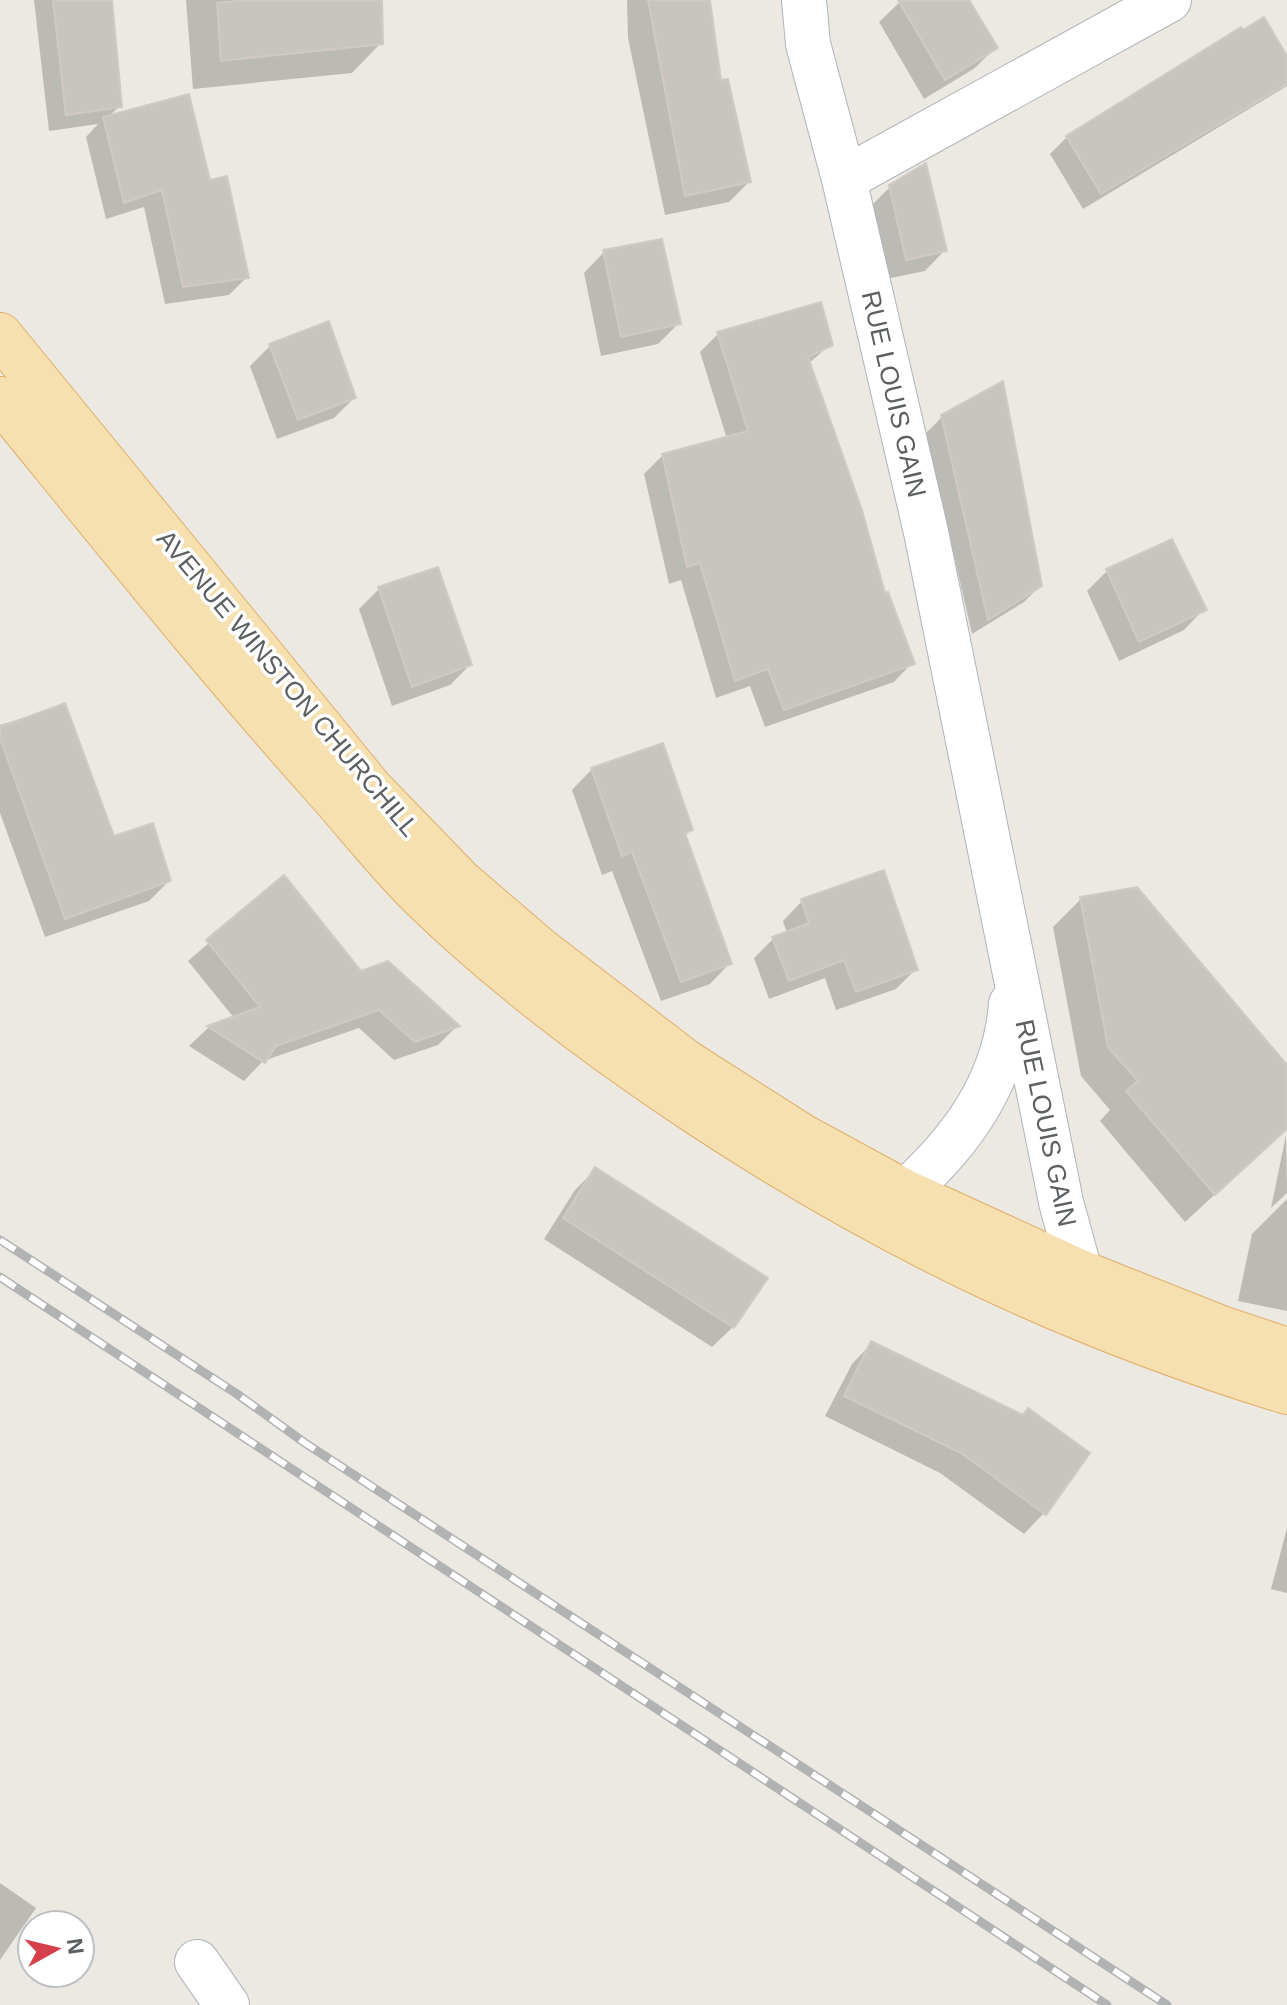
<svg xmlns="http://www.w3.org/2000/svg" width="1287" height="2005" viewBox="0 0 1287 2005" font-family="Arial,sans-serif">
  <style>
    .shadow { fill: #0003 }
    .building { fill: #c8c4c0; stroke: #d0cac2; stroke-width: 2 }
    .lines { fill: none; stroke-linecap: round; stroke-linejoin: round }
    .minor-casing { stroke: #b1b4b7; stroke-width: 46 }
    .major-casing { stroke: #e2ae67; stroke-width: 46 }
    .minor { stroke: #fff; stroke-width: 44 }
    .major { stroke: #f6e0af; stroke-width: 44 }
    .rail-casing { stroke: #b1b2b2; stroke-width: 9 }
    .rail { stroke: #fff; stroke-width: 6; stroke-dasharray: 18; stroke-linecap: butt }
    .labels { text-anchor: middle; stroke-width: 7; stroke-linejoin: round; paint-order: stroke }
    .street-label { font-size: 26px; fill: #5c6062; stroke: #fff }
  </style>
  <rect width="100%" height="100%" fill="#ece9e3"/>
  <path class="shadow" d="M 34,0 L 110,0 L 120,106 L 108,117 L 209,183 L 247,277 L 229,295 L 165,304 L 144,207 L 106,219 L 86,137 L 98,124 L 49,131 Z
    M 186,0 L 379,0 L 381,43 L 352,73 L 193,89 Z
    M 627,0 L 709,0 L 720,82 L 749,182 L 729,202 L 665,215 L 628,38 Z
    M 902,0 L 966,0 L 995,48 L 975,68 L 924,99 L 879,22 Z
    M 1242,33 L 1287,60 L 1287,86 L 1083,209 L 1050,154 L 1067,137 Z
    M 890,187 L 945,250 L 925,271 L 886,279 L 869,208 Z
    M 604,252 L 679,323 L 658,344 L 601,356 L 584,273 Z
    M 718,334 L 831,344 L 808,364 L 883,596 L 912,663 L 894,682 L 765,727 L 750,686 L 716,698 L 681,580 L 669,584 L 644,474 L 663,455 L 727,439 L 700,352 Z
    M 270,346 L 354,398 L 334,418 L 277,439 L 250,366 Z
    M 942,417 L 1040,586 L 1024,602 L 972,634 L 926,433 Z
    M 1107,571 L 1204,609 L 1184,630 L 1119,661 L 1087,591 Z
    M 379,589 L 470,665 L 450,685 L 392,706 L 359,609 Z
    M 64,706 L 113,838 L 169,881 L 149,901 L 45,937 L 0,813 L 0,725 Z
    M 592,769 L 691,830 L 684,837 L 730,963 L 710,984 L 661,1001 L 612,871 L 602,875 L 572,790 Z
    M 284,878 L 361,973 L 457,1026 L 438,1045 L 394,1060 L 359,1028 L 263,1061 L 244,1081 L 189,1046 L 208,1028 L 234,1018 L 188,961 Z
    M 1081,899 L 1287,1068 L 1287,1128 L 1185,1222 L 1100,1121 L 1110,1110 L 1081,1076 L 1053,927 Z
    M 802,901 L 916,969 L 896,989 L 836,1010 L 825,978 L 769,999 L 754,958 L 774,938 L 787,933 L 783,921 Z
    M 1286,1135 L 1287,1193 L 1271,1208 Z
    M 595,1170 L 733,1327 L 712,1347 L 544,1239 L 575,1190 Z
    M 1287,1199 L 1287,1311 L 1238,1301 L 1252,1234 Z
    M 872,1343 L 1044,1513 L 1024,1534 L 940,1473 L 825,1416 L 852,1364 Z
    M 1287,1528 L 1287,1593 L 1271,1589 Z
    M 0,1883 L 36,1908 L 0,1960 Z"/>
  <path class="building" d="M 53,0 L 112,0 L 122,107 L 66,115 Z
    M 247,0 L 382,0 L 383,44 L 221,61 L 217,3 Z
    M 648,0 L 710,0 L 721,80 L 728,79 L 751,182 L 685,196 Z
    M 898,0 L 969,0 L 998,48 L 945,80 Z
    M 1264,17 L 1287,56 L 1287,84 L 1101,194 L 1066,136 L 1241,27 L 1243,30 Z
    M 189,94 L 210,180 L 227,176 L 249,278 L 183,287 L 162,190 L 124,203 L 103,117 Z
    M 926,163 L 947,251 L 906,260 L 889,185 Z
    M 662,239 L 681,324 L 621,337 L 603,250 Z
    M 821,302 L 833,345 L 808,357 L 862,510 L 885,593 L 888,592 L 915,664 L 784,710 L 768,669 L 735,681 L 700,563 L 687,567 L 662,454 L 748,431 L 717,332 Z
    M 329,321 L 356,398 L 298,420 L 269,344 Z
    M 1003,381 L 1042,586 L 988,620 L 941,415 Z
    M 1172,539 L 1207,610 L 1139,642 L 1106,569 Z
    M 438,567 L 472,665 L 412,687 L 378,587 Z
    M 65,703 L 114,836 L 153,823 L 171,881 L 65,919 L 0,738 L 0,727 Z
    M 663,743 L 693,830 L 685,833 L 732,964 L 681,982 L 632,852 L 622,856 L 591,768 Z
    M 884,870 L 918,970 L 856,992 L 844,960 L 789,981 L 772,937 L 809,923 L 801,899 Z
    M 284,875 L 361,971 L 388,961 L 460,1026 L 415,1042 L 379,1010 L 276,1046 L 265,1063 L 207,1026 L 260,1007 L 206,940 Z
    M 1137,887 L 1287,1065 L 1287,1129 L 1215,1195 L 1126,1091 L 1138,1081 L 1108,1047 L 1080,897 Z
    M 595,1167 L 768,1278 L 734,1328 L 563,1218 Z
    M 871,1341 L 1023,1415 L 1028,1408 L 1090,1453 L 1046,1515 L 961,1453 L 844,1396 Z"/>
  <g class="lines">
    <g class="minor-casing">
      <path id="minor" d="M 804,0 L 808,44 L 844,179 L 926,532 L 1061,1202 L 1080,1272
        M 844,179 L 1169,0
        M 905,1192 C 962,1141 1005,1082 1011,1004
        M 197,1962 L 227,2005"/>
    </g>
    <g class="major-casing">
      <path id="major" d="M 0,335 L 371,789 L 461,882 L 539,949 L 686,1062 L 802,1136 L 905,1192 L 1080,1272 L 1221,1328 L 1287,1350
        M 0,399 C 107,530 213,663 326,789 C 357,824 387,862 420,895 C 506,979 602,1050 702,1116 C 889,1239 1072,1326 1287,1392"/>
    </g>
    <use href="#minor" class="minor"/>
    <use href="#major" class="major"/>
    <g class="rail-casing">
      <path id="rail" d="M 0,1240 L 237,1394 L 305,1443 L 1167,2005
        M 0,1277 L 1107,2005"/>
    </g>
    <use href="#rail" class="rail"/>
  </g>
  <g class="labels">
    <g class="street-label">
      <text transform="translate(894 394) rotate(77)" y="9">RUE LOUIS GAIN</text>
      <text transform="translate(288 683) rotate(50)" y="9">AVENUE WINSTON CHURCHILL</text>
      <text transform="translate(1046 1123) rotate(78)" y="9">RUE LOUIS GAIN</text>
    </g>
  </g>
  <g transform="translate(56 1949) rotate(82)"><circle r="38" fill="#ffffff" stroke="#bebfc0" stroke-width="2"/>
  <path d="M0-6L14 30L0 20L-14 30Z" fill="#d6404a"/>
  <text y="-12" font-size="22" font-weight="bold" text-anchor="middle" fill="#5c6062">N</text>
  </g>
</svg>
